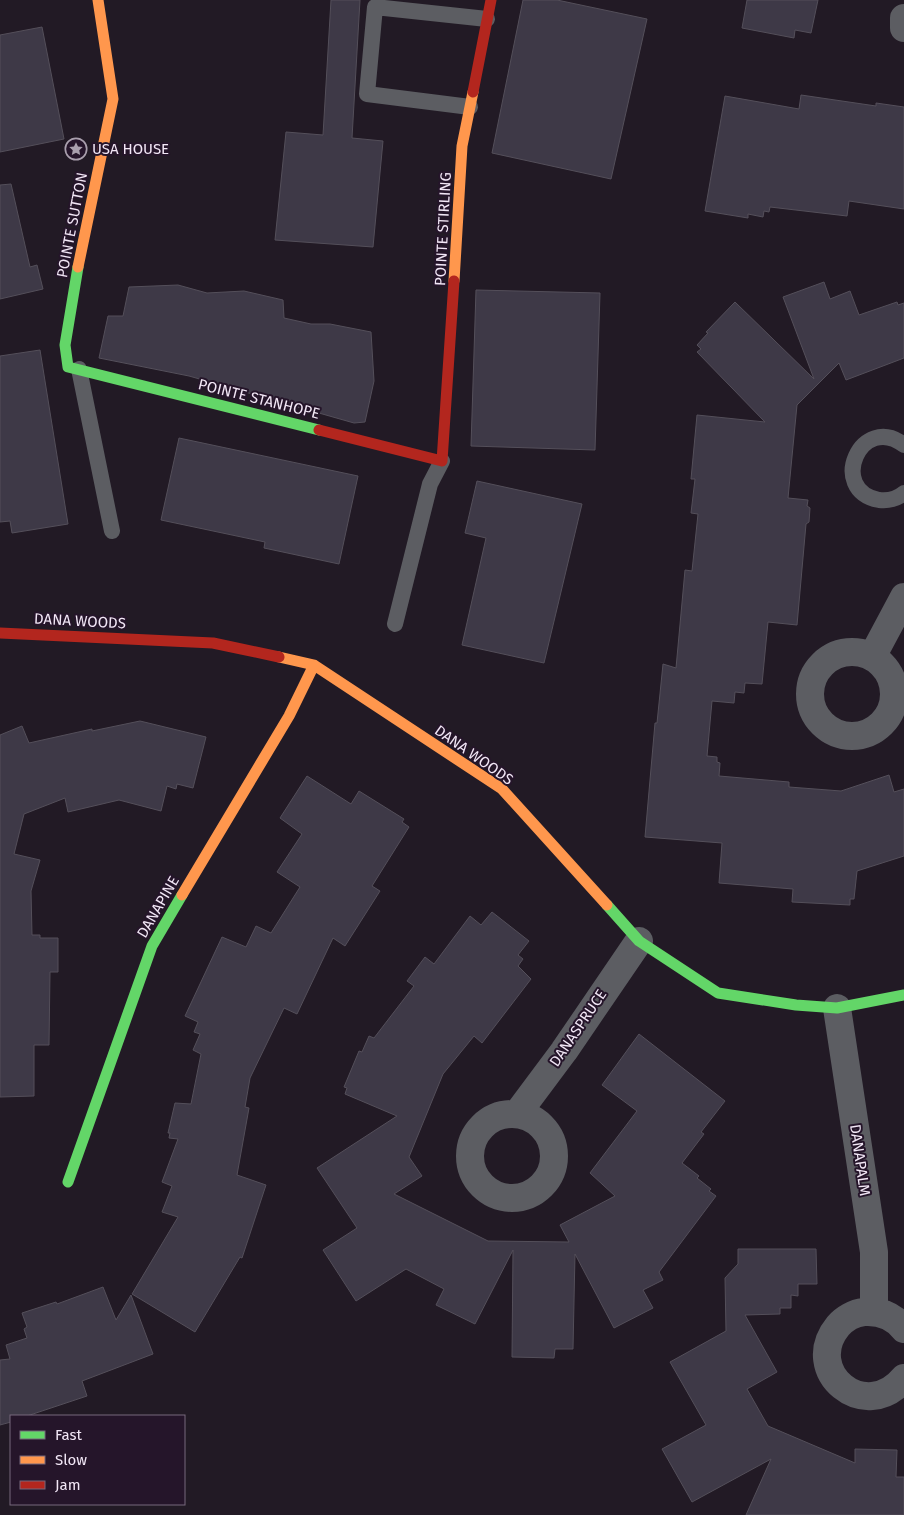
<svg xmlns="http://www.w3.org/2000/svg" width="904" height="1515" viewBox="0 0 904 1515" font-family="'Fira Sans',sans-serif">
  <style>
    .building { fill: #3e3947; stroke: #544f5a }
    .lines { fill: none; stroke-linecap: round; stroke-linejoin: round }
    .lane { stroke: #5c5d62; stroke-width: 16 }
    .street { stroke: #5c5d62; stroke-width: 28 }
    .fast { stroke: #63d668; stroke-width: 11 }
    .slow { stroke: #ff974d; stroke-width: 11 }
    .jam { stroke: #b3261e; stroke-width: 11 }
    .labels { text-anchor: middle; stroke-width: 4; stroke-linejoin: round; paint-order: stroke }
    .poi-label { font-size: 15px; fill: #f2e7f6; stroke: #25152a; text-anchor: start }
    .street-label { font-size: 15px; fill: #f2e7f6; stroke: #25152a }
  </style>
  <rect width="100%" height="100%" fill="#221a25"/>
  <path class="building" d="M 331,0 L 360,0 L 352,138 L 383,141 L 373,247 L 275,240 L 286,132 L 323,135 Z
    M 523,0 L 557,0 L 647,19 L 611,179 L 492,153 Z
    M 747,0 L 818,0 L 811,33 L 795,30 L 794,38 L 742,28 Z
    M 42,27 L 64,139 L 0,152 L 0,35 Z
    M 801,95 L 876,106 L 876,103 L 904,107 L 904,209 L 849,201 L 847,216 L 770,207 L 769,212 L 764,211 L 763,217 L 748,214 L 748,218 L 705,211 L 725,96 L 799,109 Z
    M 11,184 L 30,267 L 37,265 L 43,289 L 0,299 L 0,185 Z
    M 824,282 L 830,299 L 850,291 L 859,315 L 897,302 L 898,305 L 904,303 L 904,358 L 846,380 L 839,363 L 797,405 L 788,498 L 808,500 L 807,506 L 810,508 L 809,522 L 806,524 L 797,625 L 768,622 L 762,684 L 745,683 L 744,693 L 735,692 L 734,703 L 712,701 L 707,756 L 717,757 L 717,762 L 720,763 L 719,776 L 789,782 L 789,787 L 841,791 L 889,775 L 894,792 L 904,789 L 904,856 L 857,871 L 854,899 L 850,899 L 850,905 L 792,902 L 793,889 L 719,883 L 722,843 L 645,837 L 655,723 L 657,723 L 663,664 L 676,668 L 685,570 L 692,571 L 698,514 L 691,513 L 695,479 L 691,479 L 697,415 L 765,422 L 697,352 L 701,349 L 697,345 L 708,333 L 706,332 L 735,302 L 814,379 L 783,297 Z
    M 178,285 L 207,293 L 244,291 L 283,300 L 284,318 L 311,324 L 330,324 L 371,332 L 374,381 L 365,422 L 354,423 L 189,376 L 99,358 L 108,316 L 123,316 L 129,287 Z
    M 476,290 L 600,293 L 595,450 L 471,446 Z
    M 40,350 L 68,524 L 12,533 L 10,521 L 0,522 L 0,356 Z
    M 179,438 L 358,476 L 339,564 L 264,548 L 265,542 L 161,520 Z
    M 477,481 L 582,504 L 544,663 L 462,645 L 486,538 L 465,533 Z
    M 140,721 L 206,737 L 193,788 L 177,784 L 176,789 L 167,786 L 161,811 L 119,800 L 68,812 L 65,798 L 24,814 L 14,854 L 40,860 L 31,891 L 32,935 L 40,935 L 40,938 L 58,938 L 58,972 L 50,972 L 49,1045 L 34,1045 L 34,1096 L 0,1097 L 0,735 L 22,726 L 29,743 L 92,729 L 92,731 Z
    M 307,776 L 351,804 L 359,791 L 404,819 L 402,822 L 409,827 L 372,886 L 380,891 L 345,946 L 333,938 L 297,1014 L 284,1008 L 250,1078 L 245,1107 L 249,1108 L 237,1175 L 266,1185 L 242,1258 L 240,1257 L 195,1332 L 132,1294 L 178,1217 L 162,1212 L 172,1186 L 162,1182 L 178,1139 L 169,1138 L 170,1133 L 168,1133 L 175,1103 L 191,1104 L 201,1054 L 193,1050 L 200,1034 L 194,1032 L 198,1022 L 185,1016 L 222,937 L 246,947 L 256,926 L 271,933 L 300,887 L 277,872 L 302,834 L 280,818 Z
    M 492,912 L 529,941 L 518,955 L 523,959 L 518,966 L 531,979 L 482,1043 L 474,1036 L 443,1074 L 409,1157 L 422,1176 L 394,1194 L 488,1241 L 569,1242 L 560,1225 L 615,1196 L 590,1173 L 637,1111 L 602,1085 L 639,1034 L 725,1101 L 701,1132 L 704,1134 L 682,1163 L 699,1176 L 697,1178 L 711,1189 L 709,1191 L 716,1196 L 659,1272 L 663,1280 L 643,1290 L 653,1308 L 614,1328 L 575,1254 L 573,1349 L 555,1349 L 554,1358 L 512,1357 L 513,1250 L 475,1324 L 436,1305 L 444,1289 L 406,1269 L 356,1301 L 323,1250 L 357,1228 L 317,1168 L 397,1116 L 345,1094 L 347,1088 L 344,1087 L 359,1051 L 362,1052 L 369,1036 L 374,1038 L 414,986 L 407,981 L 425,957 L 434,964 L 470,916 L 481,925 Z
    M 738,1249 L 816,1249 L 817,1284 L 798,1284 L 798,1296 L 791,1295 L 791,1308 L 780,1308 L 780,1314 L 745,1315 L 777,1372 L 747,1389 L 768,1426 L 855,1463 L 855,1449 L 897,1450 L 896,1477 L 904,1477 L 904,1515 L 746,1515 L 771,1459 L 692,1502 L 662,1449 L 706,1425 L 670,1362 L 726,1331 L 725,1278 L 738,1264 Z
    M 103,1287 L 116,1320 L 131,1295 L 153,1354 L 82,1381 L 87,1396 L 27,1416 L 11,1416 L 11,1422 L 0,1425 L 0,1360 L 10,1359 L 6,1345 L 27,1338 L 24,1329 L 27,1327 L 22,1313 L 56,1302 L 57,1304 Z"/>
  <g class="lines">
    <path class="lane" d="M 470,107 L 367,94 L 375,7 L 487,19
      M 79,369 L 112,531
      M 904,445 C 861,412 827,490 879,500 C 888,501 897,499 904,493
      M 395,624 L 430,484 L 442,461"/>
    <path class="street" d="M 904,18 L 904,28
      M810 694a42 42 0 1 1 84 0a42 42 0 1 1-84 0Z
      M 872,657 L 904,597
      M 837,1008 L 874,1252 L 874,1312
      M470 1156a42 42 0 1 1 84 0a42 42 0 1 1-84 0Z
      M 517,1114 L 564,1051 L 639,941
      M 904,1329 C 894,1316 880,1311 864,1312 C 854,1313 844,1319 838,1326 C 801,1371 865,1425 904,1378"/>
    <path class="fast" d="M 78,267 L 65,345 L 68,367 L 319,430
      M 607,905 L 639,941 L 718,993 L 796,1005 L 837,1008 L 904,995
      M 68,1182 L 152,946 L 182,895"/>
    <path class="slow" d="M 78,267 L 113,99 L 98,0
      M 454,281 L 462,146 L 473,92
      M 279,657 L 314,665 L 502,789 L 607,905
      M 182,895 L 289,716 L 314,665"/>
    <path class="jam" d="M 473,92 L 491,0
      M 319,430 L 442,461 L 454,281
      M 0,633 L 213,643 L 279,657"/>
  </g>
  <defs>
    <g id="sight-ring" transform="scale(1.125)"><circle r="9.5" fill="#25152a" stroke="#a99fad" stroke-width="1.5"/><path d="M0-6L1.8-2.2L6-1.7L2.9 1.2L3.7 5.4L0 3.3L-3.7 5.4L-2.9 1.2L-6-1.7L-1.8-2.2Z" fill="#a99fad"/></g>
  </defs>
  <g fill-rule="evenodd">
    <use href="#sight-ring" x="76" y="149"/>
  </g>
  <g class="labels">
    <g class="poi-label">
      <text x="92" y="154">USA HOUSE</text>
    </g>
    <g class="street-label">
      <text transform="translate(72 225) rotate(-79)" y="5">POINTE SUTTON</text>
      <text transform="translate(443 229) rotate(-87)" y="5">POINTE STIRLING</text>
      <text transform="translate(259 399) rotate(14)" y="5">POINTE STANHOPE</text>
      <text transform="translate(80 621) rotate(3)" y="5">DANA WOODS</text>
      <text transform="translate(474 755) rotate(35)" y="5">DANA WOODS</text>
      <text transform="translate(158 907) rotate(-60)" y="5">DANAPINE</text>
      <text transform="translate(578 1028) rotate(-56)" y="5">DANASPRUCE</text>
      <text transform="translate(860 1160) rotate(82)" y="5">DANAPALM</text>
    </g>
  </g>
  <rect x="10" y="1415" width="175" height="90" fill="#25152a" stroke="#77697c"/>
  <rect x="20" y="1431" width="25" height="8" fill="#63d668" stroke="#77697c"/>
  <text x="55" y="1440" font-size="15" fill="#f2e7f6">Fast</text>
  <rect x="20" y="1456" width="25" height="8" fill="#ff974d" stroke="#77697c"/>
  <text x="55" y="1465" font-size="15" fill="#f2e7f6">Slow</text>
  <rect x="20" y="1481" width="25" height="8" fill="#b3261e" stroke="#77697c"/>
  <text x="55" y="1490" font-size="15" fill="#f2e7f6">Jam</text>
</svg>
